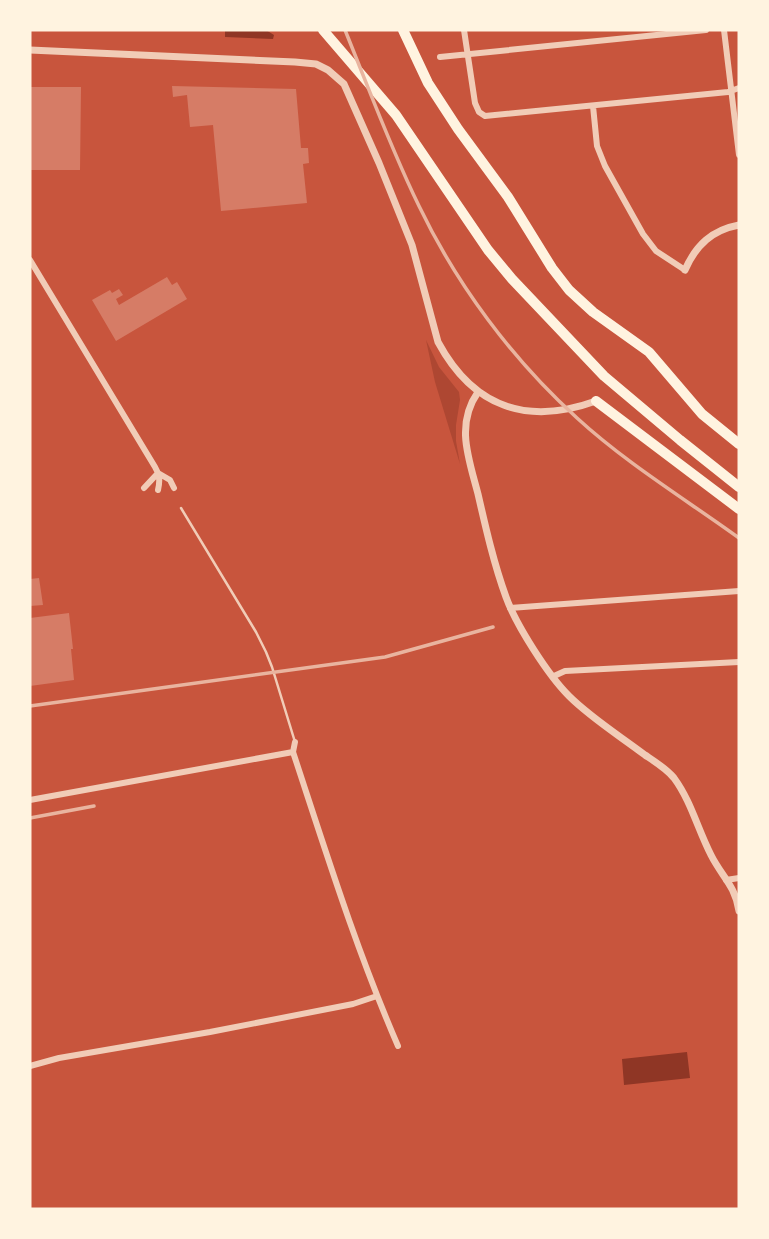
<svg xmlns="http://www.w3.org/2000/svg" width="769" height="1239" viewBox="0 0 769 1239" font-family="'PT Sans Narrow',sans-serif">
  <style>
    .green { fill: #ae4732 }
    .water { fill: #8f3625 }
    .building { fill: #d67c66 }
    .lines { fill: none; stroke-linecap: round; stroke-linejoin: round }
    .service { stroke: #f1ccb7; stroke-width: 2.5 }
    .minor { stroke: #f1ccb7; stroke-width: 6 }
    .tertiary { stroke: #f1ccb7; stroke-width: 7 }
    .trunk { stroke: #fff3e0; stroke-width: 10 }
    .rail { stroke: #e9b49f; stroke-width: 3.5 }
  </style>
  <rect width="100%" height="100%" fill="#c8553d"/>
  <path class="green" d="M 426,340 L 439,367 L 459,392 L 460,400 L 456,425 L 456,441 L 460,464 L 435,382 Z"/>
  <path class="water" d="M 225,30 L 266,30 L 274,35 L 273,39 L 225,37 Z
    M 687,1052 L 690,1078 L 624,1085 L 622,1059 Z"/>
  <path class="building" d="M 172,86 L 296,89 L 301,148 L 308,148 L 309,163 L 303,164 L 307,203 L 221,211 L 213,125 L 190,127 L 187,95 L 173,97 Z
    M 30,87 L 81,87 L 80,170 L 30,170 Z
    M 167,277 L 172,285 L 177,282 L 187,299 L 116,341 L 92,300 L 110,290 L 112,293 L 119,289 L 123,295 L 116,299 L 119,305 Z
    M 39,578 L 43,605 L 30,606 L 30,579 Z
    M 69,613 L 73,649 L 71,649 L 74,680 L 30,686 L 30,618 Z"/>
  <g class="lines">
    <path class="service" d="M 181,508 L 256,632 L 266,652 L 272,667 L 295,742"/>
    <path class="minor" d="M 464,30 L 475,103 L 479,112 L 485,116 L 728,92 L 739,88
      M 724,30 L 739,155
      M 440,57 L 706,30
      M 593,106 L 597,146 L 605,166 L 643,234 L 656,251 L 685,270
      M 30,260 L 155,467 C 160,475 160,481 158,490
      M 158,473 L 170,480 L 174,488
      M 144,488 L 158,473
      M 510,608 L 739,591
      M 554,676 L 565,671 L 739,662
      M 295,742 L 293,752 C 326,852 356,949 398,1046
      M 30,800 L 293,752
      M 726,880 L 739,878
      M 30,1066 L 59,1058 L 210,1032 L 353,1004 L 377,996"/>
    <path class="tertiary" d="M 30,50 L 295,62 L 316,64 L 328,70 L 344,84 L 379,163 L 412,245 L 438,342 C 473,407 527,426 596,401
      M 685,270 C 696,245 712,230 739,225
      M 478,392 C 455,425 469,459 478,494 C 486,529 494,564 506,597 C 516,625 548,675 569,696 C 591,718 620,736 645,755 C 654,761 667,769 674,778 C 691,801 698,830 711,855 C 722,877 735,885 739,911"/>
    <path class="trunk" d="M 323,30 L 396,115 L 488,250 L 512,279 L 604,376 L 680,440 L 739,487
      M 403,30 L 428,83 L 458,129 L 508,197 L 552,268 L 569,290 L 593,312 L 649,352 L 702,414 L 739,444
      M 596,401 L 739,509"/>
    <path class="rail" d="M 345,30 C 369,89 391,149 419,206 C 457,285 512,359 577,418 C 626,463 685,499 739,538
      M 30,706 L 385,657 L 493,627
      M 30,818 L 94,806"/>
  </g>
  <rect width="769" height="1239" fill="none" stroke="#fff3e0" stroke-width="63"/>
</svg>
